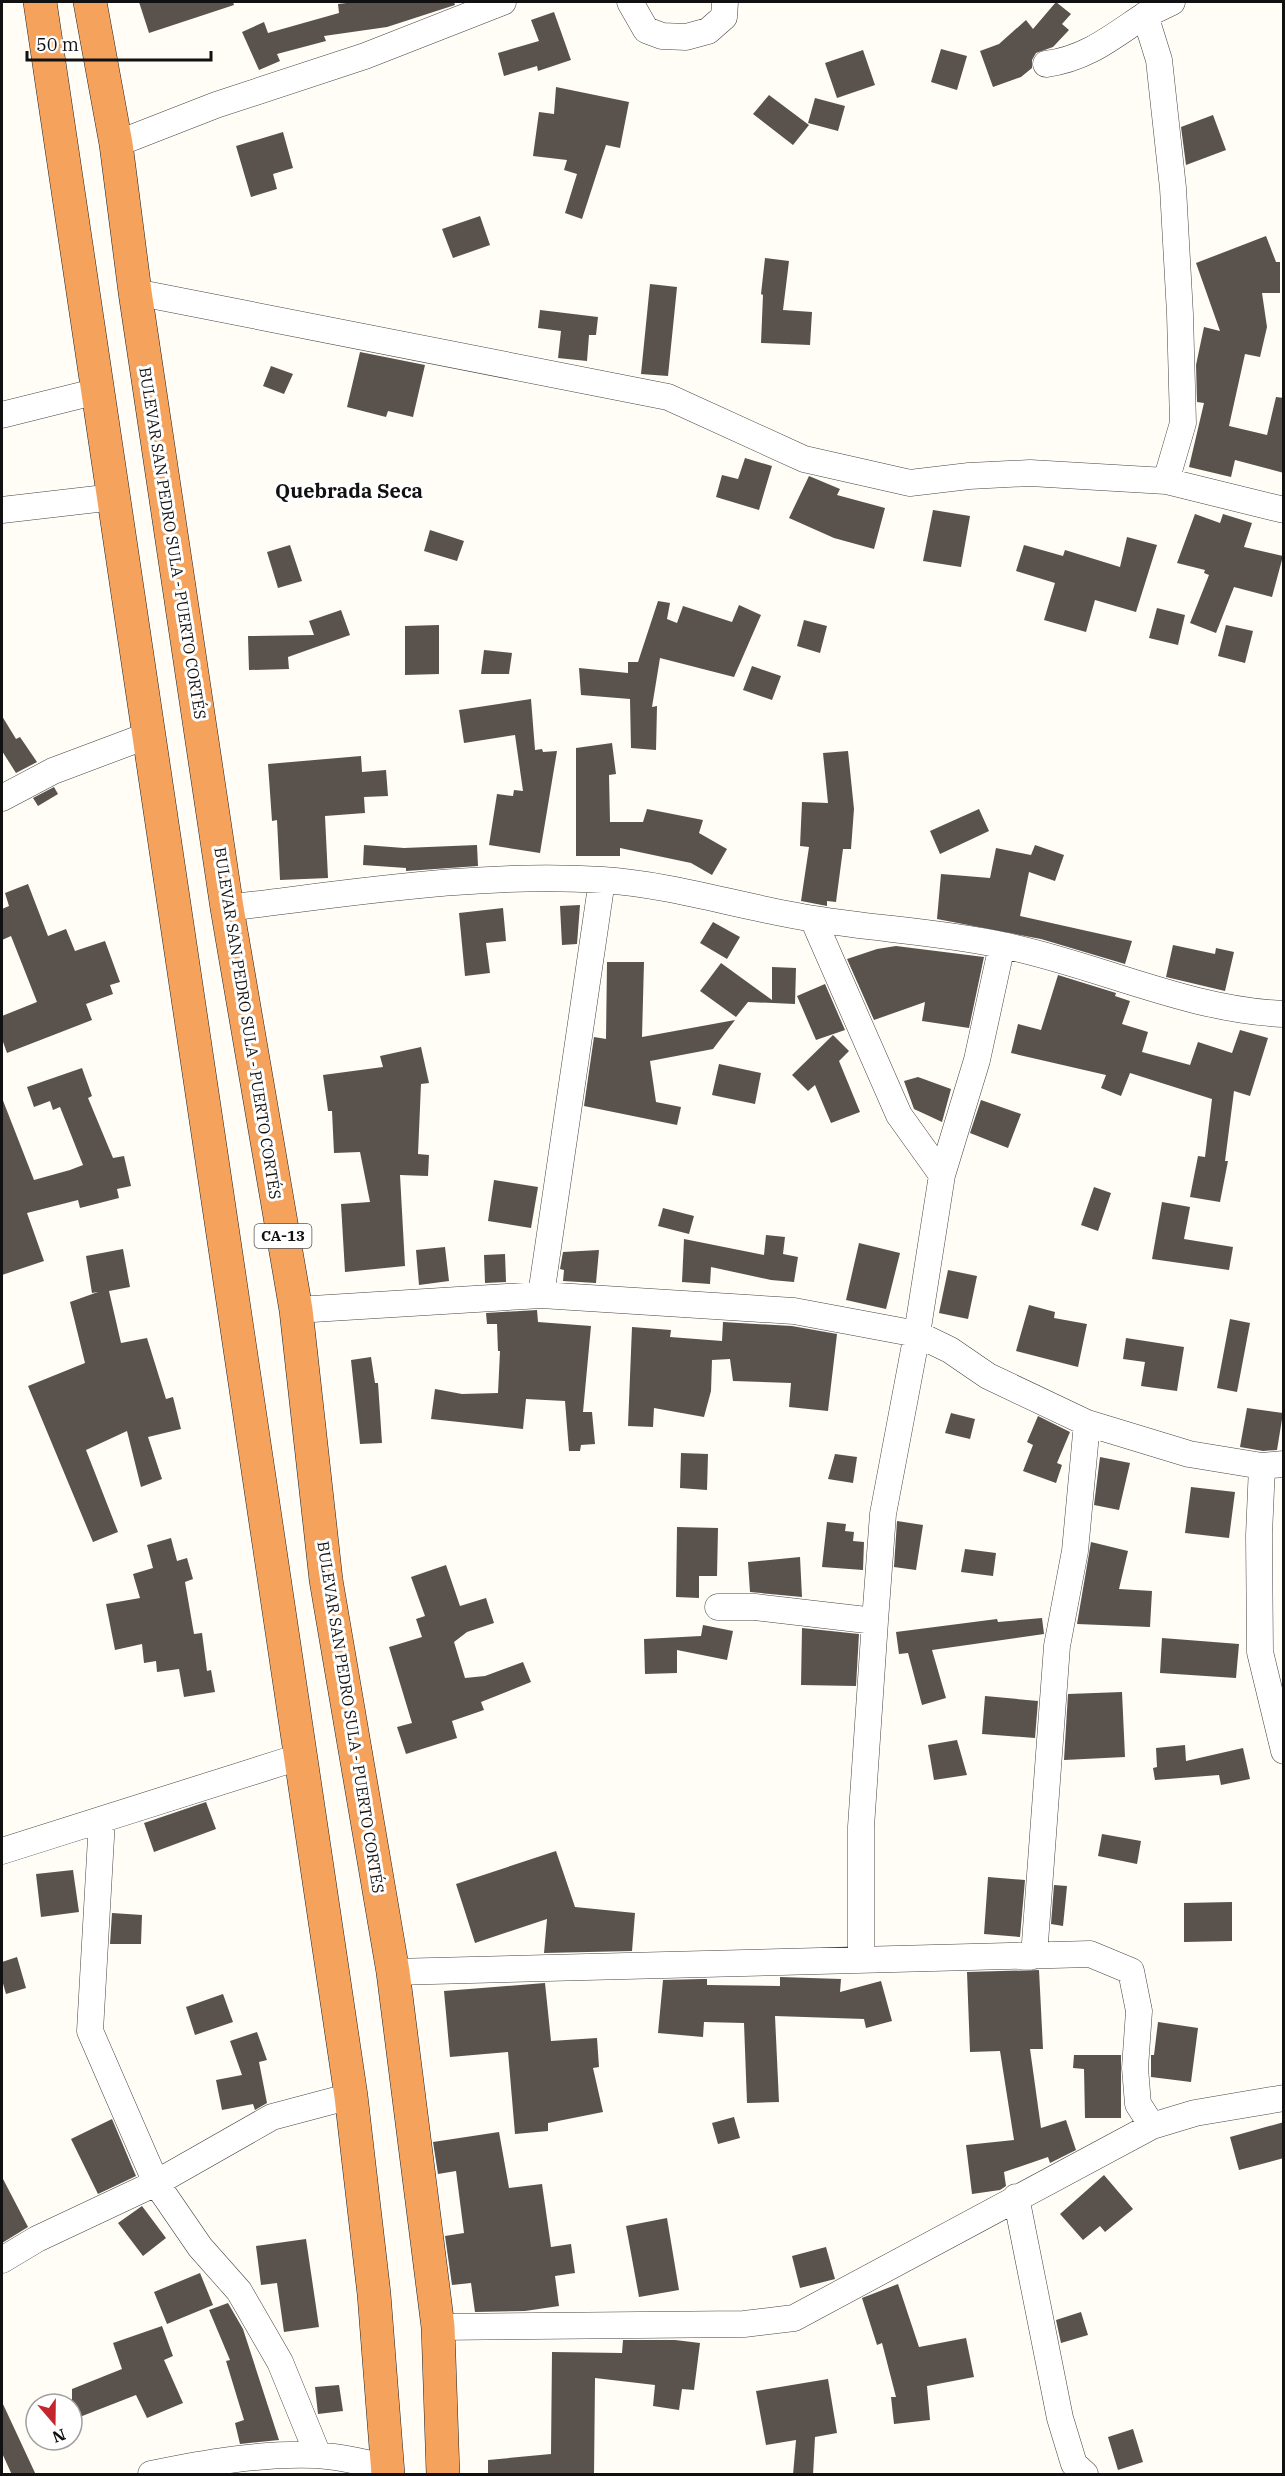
<svg xmlns="http://www.w3.org/2000/svg" width="1285" height="2476" viewBox="0 0 1285 2476" font-family="'IBM Plex Serif',serif">
  <style>
    .building { fill: #5a524d }
    .lines { fill: none; stroke-linecap: round; stroke-linejoin: round }
    .street-casing { stroke: #444; stroke-width: 27 }
    .highway-casing { stroke: #222; stroke-width: 34 }
    .street { stroke: #fff; stroke-width: 26 }
    .highway { stroke: #f5a25d; stroke-width: 33 }
    .labels { text-anchor: middle; stroke-width: 6; stroke-linejoin: round; paint-order: stroke }
    .shield { fill: #fff; stroke: #585858; stroke-width: 1.5 }
    .shield-label { font-size: 15px; font-weight: bold; fill: #111 }
    .street-label { font-size: 16px; fill: #111; stroke: #fff }
    .quarter-label { font-size: 20px; font-weight: bold; fill: #111; stroke: #fff }
  </style>
  <rect width="100%" height="100%" fill="#fffdf5"/>
  <path class="building" d="M 139,2 L 233,2 L 234,5 L 149,33 Z
    M 355,2 L 454,2 L 455,5 L 387,27 L 324,36 L 326,41 L 277,54 L 280,61 L 259,70 L 242,32 L 264,22 L 268,33 L 339,13 L 338,4 Z
    M 1056,2 L 1071,14 L 1062,24 L 1069,30 L 1053,47 L 1036,53 L 1032,60 L 1032,68 L 1021,77 L 993,87 L 980,51 L 999,44 L 1026,20 L 1033,29 Z
    M 554,12 L 571,60 L 538,71 L 537,66 L 504,76 L 498,53 L 539,41 L 531,20 Z
    M 941,49 L 967,56 L 957,90 L 931,82 Z
    M 863,50 L 875,85 L 837,98 L 825,63 Z
    M 556,87 L 629,102 L 620,148 L 606,145 L 582,219 L 565,213 L 577,174 L 564,170 L 567,160 L 533,156 L 539,112 L 554,114 Z
    M 769,95 L 809,125 L 793,145 L 753,114 Z
    M 815,98 L 845,106 L 838,131 L 808,123 Z
    M 1213,115 L 1226,150 L 1186,165 L 1181,127 Z
    M 283,132 L 293,168 L 273,174 L 277,189 L 251,197 L 236,146 Z
    M 480,216 L 490,245 L 453,258 L 442,229 Z
    M 1266,236 L 1276,262 L 1280,262 L 1280,293 L 1262,293 L 1267,327 L 1260,357 L 1245,354 L 1229,426 L 1267,435 L 1276,397 L 1284,398 L 1284,473 L 1235,460 L 1231,477 L 1189,467 L 1204,403 L 1197,402 L 1196,365 L 1204,327 L 1220,331 L 1196,263 Z
    M 765,258 L 789,261 L 783,310 L 812,312 L 810,345 L 761,343 L 763,295 L 761,294 Z
    M 650,284 L 677,287 L 668,376 L 641,374 Z
    M 540,310 L 598,317 L 596,335 L 589,335 L 587,361 L 558,358 L 561,331 L 538,328 Z
    M 360,352 L 425,365 L 413,417 L 388,411 L 386,417 L 347,407 Z
    M 271,366 L 293,374 L 284,394 L 263,386 Z
    M 745,458 L 772,466 L 759,510 L 716,497 L 722,475 L 738,479 Z
    M 809,476 L 840,489 L 837,495 L 885,508 L 874,549 L 834,538 L 789,518 Z
    M 933,510 L 970,516 L 961,567 L 923,561 Z
    M 1195,514 L 1220,523 L 1223,514 L 1252,523 L 1244,547 L 1283,556 L 1272,597 L 1234,587 L 1216,633 L 1190,623 L 1209,575 L 1204,573 L 1205,570 L 1177,563 Z
    M 430,530 L 464,541 L 457,561 L 424,551 Z
    M 1127,537 L 1157,545 L 1136,612 L 1095,600 L 1086,632 L 1044,620 L 1055,583 L 1016,571 L 1024,545 L 1063,556 L 1065,550 L 1120,567 Z
    M 290,545 L 302,581 L 278,588 L 267,552 Z
    M 658,601 L 670,603 L 667,619 L 677,623 L 683,606 L 732,622 L 739,605 L 761,615 L 734,677 L 660,658 L 652,707 L 657,706 L 656,750 L 631,748 L 630,699 L 581,695 L 579,668 L 628,673 L 628,662 L 638,662 Z
    M 1157,608 L 1185,615 L 1178,645 L 1149,638 Z
    M 341,610 L 350,635 L 288,657 L 289,669 L 249,670 L 248,636 L 314,635 L 309,621 Z
    M 804,620 L 827,626 L 820,653 L 797,646 Z
    M 439,625 L 439,674 L 405,675 L 405,626 Z
    M 1226,625 L 1253,631 L 1245,663 L 1218,656 Z
    M 484,650 L 512,653 L 509,674 L 481,674 Z
    M 752,666 L 781,676 L 772,700 L 743,690 Z
    M 531,699 L 535,750 L 542,749 L 543,752 L 557,751 L 540,853 L 489,845 L 497,794 L 513,796 L 514,790 L 523,791 L 515,735 L 464,743 L 459,710 Z
    M 2,716 L 16,739 L 20,737 L 37,762 L 16,773 L 2,751 Z
    M 612,743 L 616,774 L 609,775 L 610,822 L 643,822 L 647,809 L 703,820 L 699,833 L 727,849 L 712,875 L 691,863 L 620,848 L 620,856 L 576,856 L 576,748 Z
    M 848,751 L 854,809 L 851,849 L 843,849 L 836,902 L 827,901 L 827,906 L 801,901 L 809,847 L 800,846 L 802,802 L 828,803 L 823,753 Z
    M 361,756 L 362,772 L 386,770 L 388,796 L 364,797 L 365,813 L 325,816 L 328,878 L 280,880 L 277,820 L 272,821 L 268,764 Z
    M 54,787 L 58,794 L 38,806 L 33,798 Z
    M 979,809 L 989,831 L 940,854 L 930,831 Z
    M 364,845 L 404,848 L 477,845 L 478,866 L 406,871 L 406,868 L 363,865 Z
    M 1035,845 L 1064,855 L 1055,881 L 1029,872 L 1020,916 L 1132,941 L 1125,964 L 1041,939 L 937,919 L 941,874 L 990,878 L 996,848 L 1031,855 Z
    M 28,884 L 48,936 L 66,929 L 75,951 L 105,941 L 120,982 L 110,985 L 113,994 L 86,1004 L 92,1020 L 7,1053 L 2,1039 L 2,1016 L 37,1002 L 11,936 L 2,940 L 2,909 L 9,906 L 5,893 Z
    M 580,905 L 577,944 L 562,945 L 560,906 Z
    M 503,908 L 506,941 L 486,943 L 490,973 L 465,976 L 459,913 Z
    M 713,922 L 740,937 L 727,959 L 700,943 Z
    M 1173,945 L 1215,954 L 1216,948 L 1234,952 L 1225,991 L 1166,977 Z
    M 896,946 L 984,957 L 969,1028 L 922,1021 L 925,1002 L 874,1020 L 847,959 L 877,949 Z
    M 607,962 L 644,962 L 642,1037 L 735,1020 L 713,1049 L 650,1061 L 656,1102 L 681,1107 L 677,1125 L 584,1106 L 594,1037 L 606,1039 Z
    M 721,963 L 772,1000 L 772,967 L 796,968 L 795,1004 L 748,1002 L 736,1017 L 700,991 Z
    M 1058,975 L 1116,993 L 1115,996 L 1130,1001 L 1122,1024 L 1148,1032 L 1142,1052 L 1190,1065 L 1198,1042 L 1232,1053 L 1240,1030 L 1268,1038 L 1250,1096 L 1234,1091 L 1225,1161 L 1228,1161 L 1220,1202 L 1190,1197 L 1198,1156 L 1205,1157 L 1212,1099 L 1130,1073 L 1121,1096 L 1101,1088 L 1106,1075 L 1011,1053 L 1018,1024 L 1041,1030 Z
    M 825,984 L 845,1030 L 816,1040 L 797,996 Z
    M 833,1035 L 849,1051 L 839,1061 L 860,1112 L 831,1123 L 815,1085 L 808,1091 L 792,1075 Z
    M 421,1047 L 429,1083 L 421,1084 L 418,1154 L 429,1155 L 428,1176 L 400,1175 L 405,1266 L 345,1272 L 341,1204 L 370,1202 L 360,1152 L 334,1153 L 332,1111 L 328,1111 L 323,1075 L 383,1067 L 380,1056 Z
    M 719,1064 L 761,1073 L 755,1104 L 712,1095 Z
    M 82,1068 L 92,1096 L 88,1098 L 113,1158 L 124,1156 L 131,1186 L 117,1189 L 119,1198 L 80,1208 L 78,1200 L 27,1213 L 44,1261 L 2,1275 L 2,1098 L 34,1180 L 70,1170 L 83,1165 L 60,1107 L 53,1110 L 50,1101 L 34,1107 L 27,1087 Z
    M 918,1077 L 951,1089 L 942,1122 L 914,1109 L 904,1081 Z
    M 981,1100 L 1021,1114 L 1008,1148 L 970,1133 Z
    M 494,1180 L 538,1187 L 531,1228 L 488,1221 Z
    M 1094,1187 L 1111,1193 L 1098,1231 L 1081,1225 Z
    M 1162,1202 L 1190,1207 L 1184,1239 L 1233,1247 L 1229,1270 L 1152,1259 Z
    M 663,1208 L 694,1216 L 689,1234 L 658,1226 Z
    M 766,1235 L 785,1237 L 783,1254 L 798,1257 L 794,1282 L 771,1280 L 711,1267 L 710,1284 L 682,1282 L 684,1239 L 764,1255 Z
    M 859,1243 L 900,1253 L 886,1309 L 846,1300 Z
    M 445,1247 L 449,1281 L 419,1285 L 416,1250 Z
    M 123,1249 L 130,1287 L 109,1291 L 121,1343 L 147,1338 L 166,1399 L 173,1397 L 181,1429 L 148,1437 L 162,1479 L 141,1487 L 127,1431 L 86,1450 L 118,1532 L 93,1542 L 28,1386 L 85,1363 L 70,1302 L 98,1292 L 92,1293 L 86,1256 Z
    M 599,1250 L 596,1283 L 563,1281 L 564,1270 L 560,1269 L 563,1252 Z
    M 505,1254 L 506,1282 L 485,1283 L 484,1255 Z
    M 948,1270 L 977,1276 L 968,1319 L 939,1313 Z
    M 1029,1305 L 1055,1312 L 1054,1318 L 1087,1324 L 1078,1367 L 1016,1351 Z
    M 537,1310 L 538,1322 L 591,1326 L 583,1412 L 592,1412 L 595,1444 L 581,1445 L 580,1451 L 569,1451 L 565,1401 L 526,1399 L 523,1429 L 431,1419 L 435,1389 L 462,1394 L 498,1393 L 500,1351 L 498,1351 L 497,1324 L 487,1324 L 486,1313 Z
    M 1230,1319 L 1250,1323 L 1237,1392 L 1217,1388 Z
    M 723,1322 L 792,1326 L 837,1334 L 828,1411 L 789,1407 L 791,1383 L 733,1381 L 730,1359 L 712,1360 L 711,1391 L 704,1417 L 654,1408 L 653,1427 L 628,1426 L 632,1327 L 671,1330 L 670,1337 L 722,1341 Z
    M 1126,1338 L 1184,1347 L 1177,1391 L 1141,1386 L 1145,1362 L 1123,1359 Z
    M 371,1357 L 375,1383 L 378,1383 L 382,1443 L 360,1444 L 351,1360 Z
    M 1247,1408 L 1283,1413 L 1277,1450 L 1263,1451 L 1240,1447 Z
    M 951,1413 L 975,1419 L 970,1439 L 945,1433 Z
    M 1038,1416 L 1070,1432 L 1057,1463 L 1062,1465 L 1056,1483 L 1023,1471 L 1033,1445 L 1027,1442 Z
    M 681,1453 L 708,1454 L 707,1490 L 680,1488 Z
    M 835,1454 L 857,1457 L 853,1483 L 828,1479 Z
    M 1100,1457 L 1130,1463 L 1119,1510 L 1094,1505 Z
    M 1191,1487 L 1235,1492 L 1229,1538 L 1185,1533 Z
    M 897,1521 L 923,1525 L 916,1570 L 894,1567 Z
    M 827,1522 L 846,1524 L 845,1531 L 854,1532 L 853,1541 L 864,1542 L 863,1570 L 822,1567 Z
    M 677,1527 L 718,1528 L 717,1576 L 699,1576 L 699,1598 L 676,1597 Z
    M 171,1538 L 177,1561 L 187,1558 L 193,1579 L 185,1582 L 194,1634 L 202,1633 L 207,1671 L 211,1670 L 215,1692 L 184,1697 L 179,1669 L 157,1672 L 156,1661 L 144,1663 L 142,1644 L 115,1650 L 106,1604 L 140,1598 L 133,1574 L 153,1568 L 147,1545 Z
    M 1091,1542 L 1128,1551 L 1119,1589 L 1152,1591 L 1150,1627 L 1077,1624 Z
    M 965,1549 L 996,1553 L 993,1576 L 961,1572 Z
    M 800,1557 L 802,1597 L 750,1592 L 748,1562 Z
    M 446,1565 L 460,1606 L 486,1598 L 494,1623 L 467,1632 L 454,1642 L 465,1678 L 485,1676 L 523,1662 L 531,1682 L 481,1702 L 484,1710 L 452,1721 L 457,1738 L 406,1754 L 397,1727 L 412,1723 L 389,1647 L 422,1637 L 416,1619 L 425,1616 L 411,1577 Z
    M 1042,1618 L 1044,1634 L 932,1650 L 946,1698 L 922,1705 L 908,1653 L 899,1654 L 896,1632 L 997,1619 L 998,1622 Z
    M 703,1625 L 733,1631 L 727,1660 L 677,1650 L 677,1673 L 645,1674 L 644,1639 L 701,1636 Z
    M 802,1628 L 859,1634 L 856,1686 L 801,1685 Z
    M 1162,1638 L 1239,1644 L 1236,1678 L 1160,1673 Z
    M 1122,1692 L 1125,1757 L 1064,1760 L 1068,1694 Z
    M 985,1696 L 1038,1701 L 1035,1738 L 982,1734 Z
    M 957,1740 L 967,1775 L 934,1780 L 928,1745 Z
    M 1185,1745 L 1186,1761 L 1243,1748 L 1250,1779 L 1221,1785 L 1219,1775 L 1155,1780 L 1153,1768 L 1157,1767 L 1156,1748 Z
    M 206,1802 L 216,1829 L 154,1852 L 144,1823 Z
    M 1102,1834 L 1141,1841 L 1137,1864 L 1098,1856 Z
    M 556,1851 L 575,1907 L 635,1913 L 632,1951 L 544,1953 L 547,1919 L 475,1943 L 456,1884 Z
    M 73,1870 L 79,1912 L 41,1917 L 36,1874 Z
    M 988,1877 L 1025,1880 L 1020,1937 L 984,1934 Z
    M 1054,1885 L 1067,1886 L 1063,1926 L 1051,1924 Z
    M 1232,1902 L 1232,1941 L 1184,1942 L 1184,1903 Z
    M 112,1913 L 142,1915 L 141,1944 L 110,1944 Z
    M 17,1957 L 26,1988 L 6,1994 L 2,1980 L 2,1962 Z
    M 1039,1970 L 1043,2049 L 1030,2049 L 1041,2128 L 1066,2120 L 1076,2150 L 1050,2163 L 1048,2157 L 1004,2172 L 1006,2186 L 1000,2190 L 972,2194 L 966,2145 L 1014,2140 L 1000,2051 L 970,2052 L 967,1972 Z
    M 780,1977 L 841,1979 L 840,1992 L 881,1981 L 892,2021 L 866,2028 L 864,2019 L 775,2016 L 779,2102 L 747,2103 L 744,2023 L 704,2022 L 703,2037 L 658,2033 L 663,1980 L 703,1979 L 707,1979 L 707,1985 L 780,1986 Z
    M 545,1983 L 551,2041 L 597,2038 L 599,2067 L 593,2068 L 603,2112 L 548,2123 L 548,2131 L 515,2134 L 508,2052 L 450,2057 L 444,1991 Z
    M 223,1994 L 233,2022 L 195,2035 L 186,2007 Z
    M 1158,2022 L 1198,2028 L 1191,2082 L 1151,2077 L 1151,2055 L 1154,2055 Z
    M 257,2032 L 267,2060 L 259,2062 L 267,2103 L 255,2110 L 253,2104 L 222,2110 L 216,2080 L 242,2075 L 230,2041 Z
    M 1074,2055 L 1121,2055 L 1121,2118 L 1085,2118 L 1084,2069 L 1073,2068 Z
    M 734,2117 L 740,2138 L 718,2144 L 712,2123 Z
    M 112,2119 L 136,2176 L 98,2194 L 71,2139 Z
    M 1284,2122 L 1284,2158 L 1239,2170 L 1230,2137 Z
    M 499,2132 L 509,2188 L 542,2184 L 551,2247 L 571,2244 L 575,2273 L 555,2276 L 559,2306 L 525,2311 L 475,2312 L 471,2283 L 452,2285 L 445,2236 L 464,2233 L 456,2171 L 438,2174 L 433,2142 Z
    M 1104,2175 L 1133,2209 L 1105,2232 L 1100,2226 L 1083,2240 L 1060,2214 Z
    M 2,2177 L 28,2227 L 2,2243 Z
    M 142,2206 L 166,2238 L 143,2256 L 118,2223 Z
    M 667,2218 L 679,2290 L 639,2297 L 626,2226 Z
    M 306,2239 L 319,2327 L 284,2332 L 277,2283 L 261,2285 L 256,2246 Z
    M 826,2247 L 835,2279 L 800,2288 L 792,2256 Z
    M 200,2273 L 213,2305 L 167,2324 L 154,2292 Z
    M 898,2284 L 919,2347 L 966,2338 L 974,2377 L 927,2386 L 930,2420 L 894,2424 L 891,2397 L 896,2397 L 882,2343 L 877,2345 L 862,2298 Z
    M 228,2303 L 243,2329 L 279,2440 L 240,2444 L 235,2423 L 244,2420 L 226,2361 L 230,2360 L 209,2310 Z
    M 1081,2312 L 1088,2335 L 1061,2343 L 1056,2320 Z
    M 162,2326 L 173,2356 L 164,2360 L 183,2403 L 147,2418 L 136,2395 L 72,2420 L 72,2389 L 122,2369 L 113,2343 Z
    M 623,2340 L 675,2340 L 700,2343 L 694,2390 L 682,2389 L 679,2410 L 653,2406 L 655,2385 L 595,2378 L 594,2475 L 488,2475 L 488,2460 L 551,2454 L 552,2352 L 622,2353 Z
    M 828,2379 L 837,2433 L 815,2437 L 813,2475 L 793,2475 L 796,2440 L 766,2445 L 756,2391 Z
    M 339,2385 L 343,2411 L 318,2414 L 315,2387 Z
    M 2,2402 L 36,2475 L 12,2475 L 2,2453 Z
    M 1133,2429 L 1143,2462 L 1118,2470 L 1108,2437 Z"/>
  <g class="lines">
    <g class="street-casing">
      <path id="street" d="M 630,2 L 646,30 L 662,36 L 686,37 L 708,31 L 724,17 L 725,2
        M 1145,15 L 1172,2
        M 1046,64 C 1086,59 1112,37 1145,15 L 1159,60 L 1173,188 L 1180,314 L 1183,423 L 1166,481
        M 116,144 L 216,105 L 365,56 L 503,2
        M 135,292 L 668,397 L 804,459 L 910,483 L 969,476 L 1030,473 L 1166,481 L 1284,510
        M 2,415 L 98,391
        M 2,510 L 114,497
        M 2,798 L 53,771 L 149,735
        M 227,908 C 352,893 478,872 603,880 C 676,885 743,908 815,919 C 877,929 940,932 1002,945 C 1096,964 1187,1010 1284,1014
        M 813,919 L 899,1115 L 942,1175
        M 541,1295 L 602,880
        M 296,1310 L 541,1295 L 794,1311 L 917,1334 L 950,1350 L 988,1376 L 1087,1423 L 1189,1454 L 1262,1466 L 1284,1464
        M 1262,1466 L 1259,1535 L 1260,1652 L 1284,1751
        M 718,1607 L 755,1607 L 875,1621 L 883,1514 L 917,1334 L 942,1175 L 977,1060 L 1002,945
        M 102,1820 L 90,2031 L 156,2183 L 200,2247 L 239,2291 L 280,2362 L 318,2455
        M 2,1851 L 299,1757
        M 1034,1956 L 1057,1646 L 1075,1551 L 1087,1423
        M 861,1959 L 861,1827 L 875,1621
        M 393,1972 L 1090,1954 L 1131,1971 L 1139,2011 L 1135,2068 L 1138,2104 L 1152,2126
        M 1016,2197 L 1060,2418 L 1074,2464 L 1085,2474
        M 2,2260 L 37,2239 L 156,2183 L 272,2117 L 351,2096
        M 438,2327 L 744,2324 L 794,2318 L 1152,2126 L 1195,2113 L 1284,2098
        M 151,2474 C 204,2463 261,2453 315,2455 C 339,2456 364,2463 388,2467"/>
    </g>
    <g class="highway-casing">
      <path id="highway" d="M 40,2 L 351,2096 L 374,2294 L 388,2474
        M 90,2 L 116,144 L 135,292 L 227,908 L 296,1310 L 326,1580 L 393,1972 L 438,2327 L 443,2474"/>
    </g>
    <use href="#street" class="street"/>
    <use href="#highway" class="highway"/>
  </g>
  <g class="labels">
    <rect class="shield" x="254.5" y="1224" width="57" height="24" rx="4.5"/>
    <g class="shield-label">
      <text x="283" y="1241">CA-13</text>
    </g>
    <g class="street-label">
      <text transform="translate(173 543) rotate(81)" y="6">BULEVAR SAN PEDRO SULA - PUERTO CORTÉS</text>
      <text transform="translate(248 1023) rotate(81)" y="6">BULEVAR SAN PEDRO SULA - PUERTO CORTÉS</text>
      <text transform="translate(351 1717) rotate(81)" y="6">BULEVAR SAN PEDRO SULA - PUERTO CORTÉS</text>
    </g>
    <g class="quarter-label">
      <text x="349" y="498">Quebrada Seca</text>
    </g>
  </g>
  <rect width="1285" height="2476" fill="none" stroke="#111111" stroke-width="6"/>
  <g transform="translate(54 2422) rotate(160)"><circle r="28" fill="#ffffff" stroke="#a0a0a0" stroke-width="1.5"/>
  <path d="M0-4.5L10 22L0 15L-10 22Z" fill="#c4262e"/>
  <text y="-9" font-size="16" font-weight="bold" text-anchor="middle" fill="#111111">N</text>
  </g>
  <path d="M27 51v9h184v-9" fill="none" stroke="#111111" stroke-width="3"/>
  <text x="36" y="51" font-size="18" fill="#111111" stroke="#ffffff" stroke-width="4.5" paint-order="stroke">50 m</text>
</svg>
